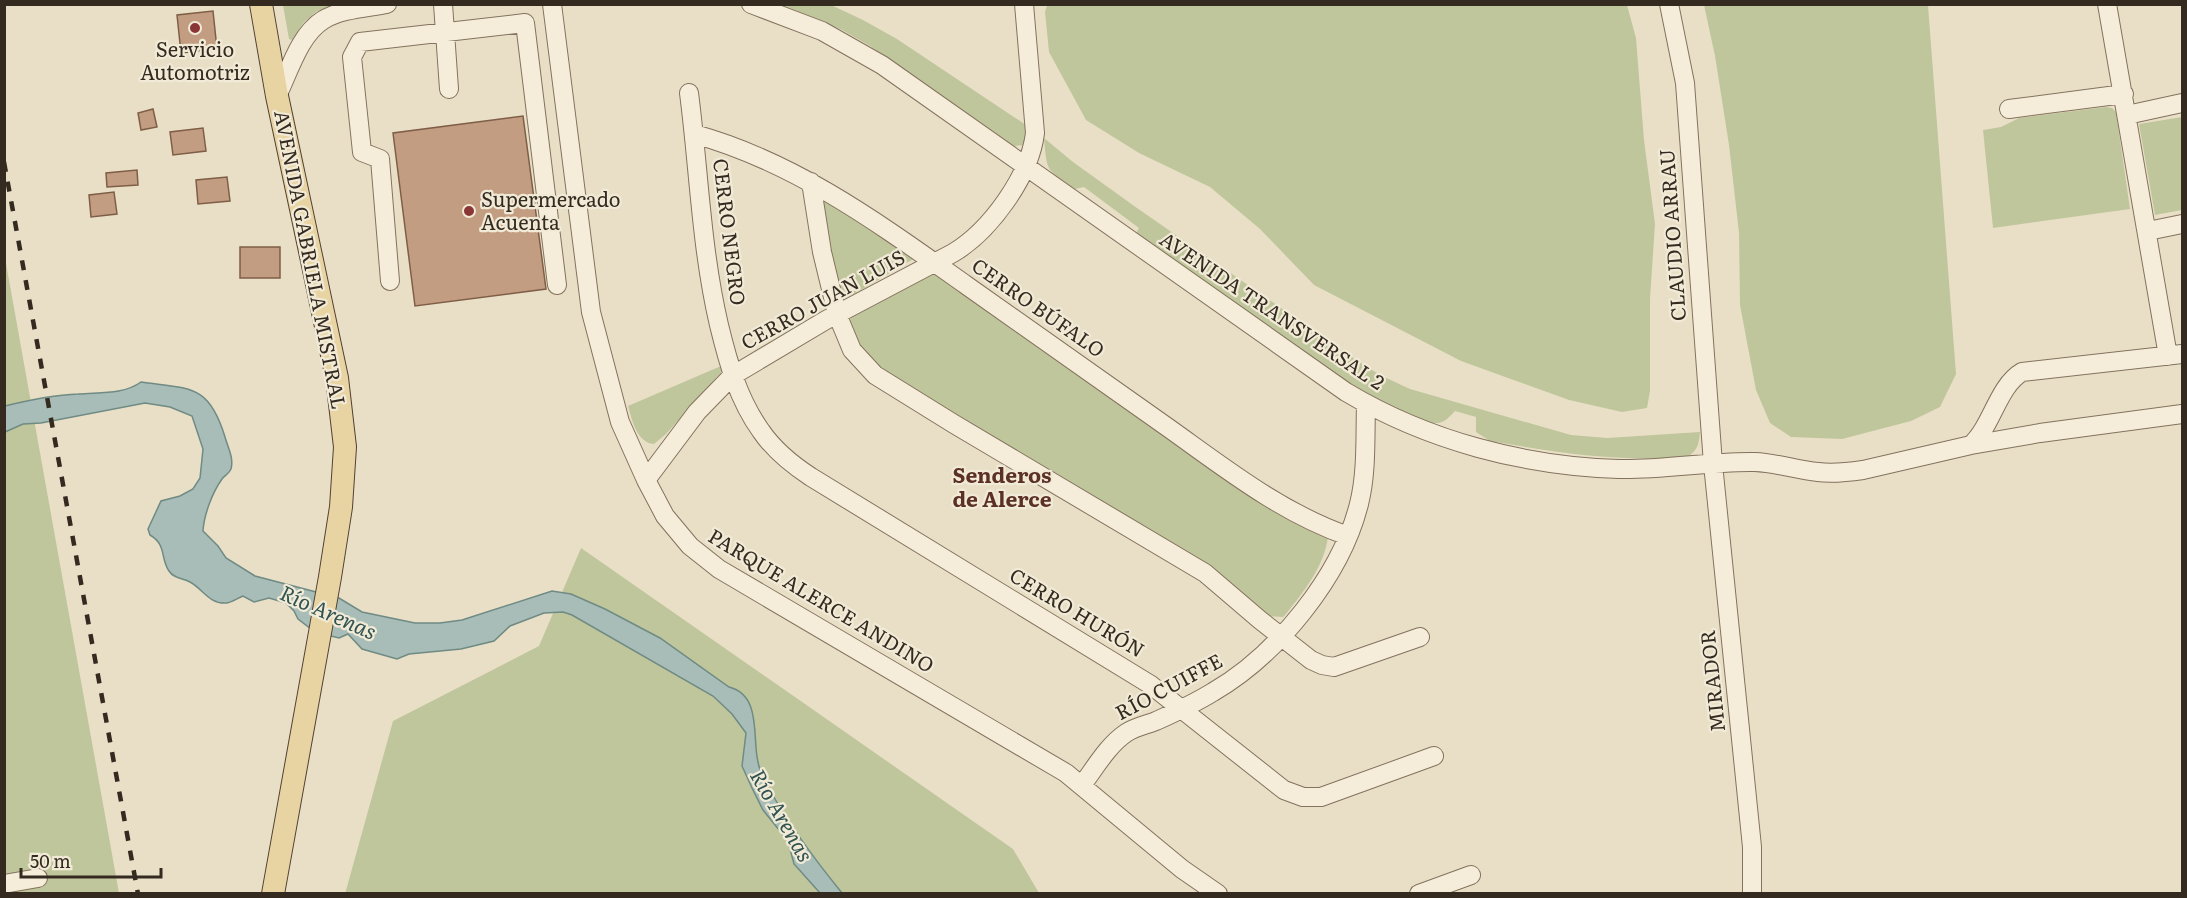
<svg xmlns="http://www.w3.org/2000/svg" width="2187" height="898" viewBox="0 0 2187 898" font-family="Literata,serif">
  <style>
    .green { fill: #c0c69c }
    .water { fill: #a8bdb7; stroke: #6f8b84; stroke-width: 1.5 }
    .building { fill: #c39d81; stroke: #7f5e47; stroke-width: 1.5 }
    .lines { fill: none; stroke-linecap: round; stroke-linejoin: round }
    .minor-casing { stroke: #83725e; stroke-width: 20 }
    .major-casing { stroke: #514132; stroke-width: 24 }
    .minor { stroke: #f5edd9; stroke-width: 18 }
    .major { stroke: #e8d3a3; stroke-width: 22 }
    .rail { stroke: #352a20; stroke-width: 4.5; stroke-dasharray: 10 10; stroke-linecap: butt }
    .poi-dot { fill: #8a3636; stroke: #f1ead6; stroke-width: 2 }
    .labels { text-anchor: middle; stroke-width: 4.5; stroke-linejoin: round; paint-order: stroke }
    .poi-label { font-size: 20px; fill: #352a20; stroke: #f1ead6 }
    .street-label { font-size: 20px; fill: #352a20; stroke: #f1ead6 }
    .neighbourhood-label { font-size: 21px; font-weight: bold; fill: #5c3125; stroke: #f1ead6 }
    .water-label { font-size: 21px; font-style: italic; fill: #315351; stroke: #f1ead6 }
  </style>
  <rect width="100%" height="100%" fill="#e9dfc7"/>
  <path class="green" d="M 283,5 L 346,5 L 317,11 L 304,22 L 292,40 L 289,39 Z
    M 783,5 L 831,5 L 863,20 L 897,39 L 1026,125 L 1027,131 L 1025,145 L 1014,146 L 870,46 L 842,30 Z
    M 1047,5 L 1627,5 L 1636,38 L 1644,140 L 1655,224 L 1650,299 L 1650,391 L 1647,408 L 1622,412 L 1569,400 L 1461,361 L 1314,285 L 1260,229 L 1210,187 L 1139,153 L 1086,120 L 1049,52 L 1045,12 Z
    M 1704,5 L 1928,5 L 1956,374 L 1940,407 L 1911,421 L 1842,439 L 1791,437 L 1770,423 L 1756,390 L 1740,305 L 1739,233 L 1729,145 L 1715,56 Z
    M 2106,107 L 2112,108 L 2116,112 L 2130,209 L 1993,228 L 1983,130 L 2001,127 L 2019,118 Z
    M 2182,117 L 2182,210 L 2155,215 L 2139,124 Z
    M 1044,138 L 1073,162 L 1137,208 L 1356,360 L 1380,375 L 1410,389 L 1571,435 L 1607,438 L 1700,432 C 1699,443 1698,451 1687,457 C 1616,462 1560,453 1490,441 L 1476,432 L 1476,417 L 1455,411 C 1450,416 1445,423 1437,423 C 1399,424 1291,342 1256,317 C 1216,290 1176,262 1136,233 L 1139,228 L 1084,187 L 1075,189 C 1046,169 1047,173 1044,138 Z
    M 821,196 L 915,258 L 846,299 L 838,299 Z
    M 4,252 L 119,893 L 5,893 Z
    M 934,274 L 939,274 L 1328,537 C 1324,567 1304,591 1286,614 L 1283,617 L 1268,616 L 1218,572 L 880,373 L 860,352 L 849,322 L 853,314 Z
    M 721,366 L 724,367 L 723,370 L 666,434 L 654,444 C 637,443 632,420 628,406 Z
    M 581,548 L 1013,849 L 1039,893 L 345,894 L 393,721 L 539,646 Z"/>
  <path class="water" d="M 141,382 C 191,389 209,384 225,437 C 228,448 234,458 231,469 C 229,474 225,475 222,479 C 212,493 204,515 203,531 L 218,546 L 226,558 L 255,576 L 339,598 L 362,612 L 415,623 L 440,623 L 462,620 L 552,591 L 571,594 L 605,609 L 660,638 L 729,687 C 762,695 752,738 758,762 C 760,773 766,783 771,792 C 791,828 816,861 842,893 L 820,893 L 794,864 L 788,841 L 763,810 L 752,788 L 742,766 L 746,733 L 732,714 L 713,696 L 572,615 L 563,612 L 544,613 L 510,626 L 494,641 L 461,649 L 409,654 L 397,659 L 362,649 L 348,634 L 339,638 L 315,632 L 298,619 L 294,611 L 286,603 L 269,598 L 254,602 L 243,596 C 238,598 231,603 226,603 C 209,604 203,589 190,582 C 183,578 174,579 169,571 C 160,558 167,545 150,535 L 148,529 L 161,501 L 180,496 L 193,489 L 200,478 L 203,449 L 192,416 L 170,407 L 145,403 L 41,423 L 23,424 L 5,432 L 5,406 C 29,400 53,395 78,394 C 99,392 123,395 141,382 Z"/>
  <path class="building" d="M 213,11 L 217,49 L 181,53 L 177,15 Z
    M 153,109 L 157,127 L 141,130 L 138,113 Z
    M 523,116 L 546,289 L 415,306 L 393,133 Z
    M 203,128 L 206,151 L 173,155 L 170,132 Z
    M 137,170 L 138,185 L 107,187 L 106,173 Z
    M 227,177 L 230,201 L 198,204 L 196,180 Z
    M 114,192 L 117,214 L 91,217 L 89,195 Z
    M 240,247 L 280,247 L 280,278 L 240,278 Z"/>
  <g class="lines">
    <g class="minor-casing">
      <path id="minor" d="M 443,4 L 449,89
        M 552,4 L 591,312 L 620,422 L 646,480 L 665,516 L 690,546 L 719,569 L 1066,773 L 1182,869 L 1218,894
        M 751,4 L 822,31 L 882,65 L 1346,392 C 1428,441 1524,466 1619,469 C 1664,470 1710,461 1755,462 C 1777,463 1797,470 1818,472 C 1833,474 1849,472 1863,470 L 1971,445 L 2040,433 L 2182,414
        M 1669,4 L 1685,83 L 1713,464 L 1752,847 L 1752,894
        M 2107,4 L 2168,356
        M 689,93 C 699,170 701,248 719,325 C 728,362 738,399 761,431 C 774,450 791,464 811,477 L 1151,685 L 1284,790 L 1303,797 L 1321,797 L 1434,756
        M 277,96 C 289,72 299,35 323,20 C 341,9 366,8 387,4
        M 2009,109 L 2124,94
        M 2127,115 L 2182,103
        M 694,134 C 796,162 881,225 966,285 C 1034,333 1102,381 1170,429 C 1226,469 1282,513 1348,536
        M 811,182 L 822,252 L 837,314 L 852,350 L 875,375 L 954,424 L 1205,573 L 1260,620 L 1311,660 L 1322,665 L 1334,667 L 1420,637
        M 2148,231 L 2182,224
        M 390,281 L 380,159 L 362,152 L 352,57 L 360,42 L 525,23 L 557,285
        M 1971,445 C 1992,426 1998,386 2022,372 L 2182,354
        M 646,480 L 697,412 L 732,376 L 826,320 L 953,253 C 990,231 1030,176 1035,133 L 1024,4
        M 1082,785 C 1095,768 1108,745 1126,733 C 1135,727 1146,725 1156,721 C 1176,712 1195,703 1213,692 C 1277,655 1341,576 1359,504 C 1367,472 1365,437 1366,404
        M 4,884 L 38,878
        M 1419,894 L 1471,875"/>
    </g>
    <g class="major-casing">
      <path id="major" d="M 261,4 L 277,96 L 337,378 L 345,447 L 341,507 L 330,577 L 273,894"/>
    </g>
    <use href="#minor" class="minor"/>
    <use href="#major" class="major"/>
    <path class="rail" d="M 4,162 L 138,894"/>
  </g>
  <g class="poi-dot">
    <circle cx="195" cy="28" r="6"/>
    <circle cx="469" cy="211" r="6"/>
  </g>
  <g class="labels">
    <g class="poi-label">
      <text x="195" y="57">Servicio<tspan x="195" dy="23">Automotriz</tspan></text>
      <text x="481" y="207" text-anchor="start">Supermercado<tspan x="481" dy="23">Acuenta</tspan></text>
    </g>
    <g class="street-label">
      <text transform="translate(729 232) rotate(83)" y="7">CERRO NEGRO</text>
      <text transform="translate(1673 235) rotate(-94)" y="7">CLAUDIO ARRAU</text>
      <text transform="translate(310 260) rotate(79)" y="7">AVENIDA GABRIELA MISTRAL</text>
      <text transform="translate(823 300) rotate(-29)" y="7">CERRO JUAN LUIS</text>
      <text transform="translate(1038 308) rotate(35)" y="7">CERRO BÚFALO</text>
      <text transform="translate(1272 311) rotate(34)" y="7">AVENIDA TRANSVERSAL 2</text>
      <text transform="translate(821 601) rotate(31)" y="7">PARQUE ALERCE ANDINO</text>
      <text transform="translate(1077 613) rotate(31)" y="7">CERRO HURÓN</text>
      <text transform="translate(1713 681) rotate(-96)" y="7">MIRADOR</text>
      <text transform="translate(1169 687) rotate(-28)" y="7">RÍO CUIFFE</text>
    </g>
    <g class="neighbourhood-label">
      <text x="1002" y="483">Senderos<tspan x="1002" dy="24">de Alerce</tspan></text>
    </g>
    <g class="water-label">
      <text transform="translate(328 613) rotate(24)" y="7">Río Arenas</text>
      <text transform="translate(781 816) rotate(60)" y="7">Río Arenas</text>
    </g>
  </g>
  <rect width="2187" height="898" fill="none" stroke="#352a20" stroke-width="12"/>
  <path d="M21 868v9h140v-9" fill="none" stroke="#352a20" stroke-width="3"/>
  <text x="30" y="868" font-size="18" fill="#352a20" stroke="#f1ead6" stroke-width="4.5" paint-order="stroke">50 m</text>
</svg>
